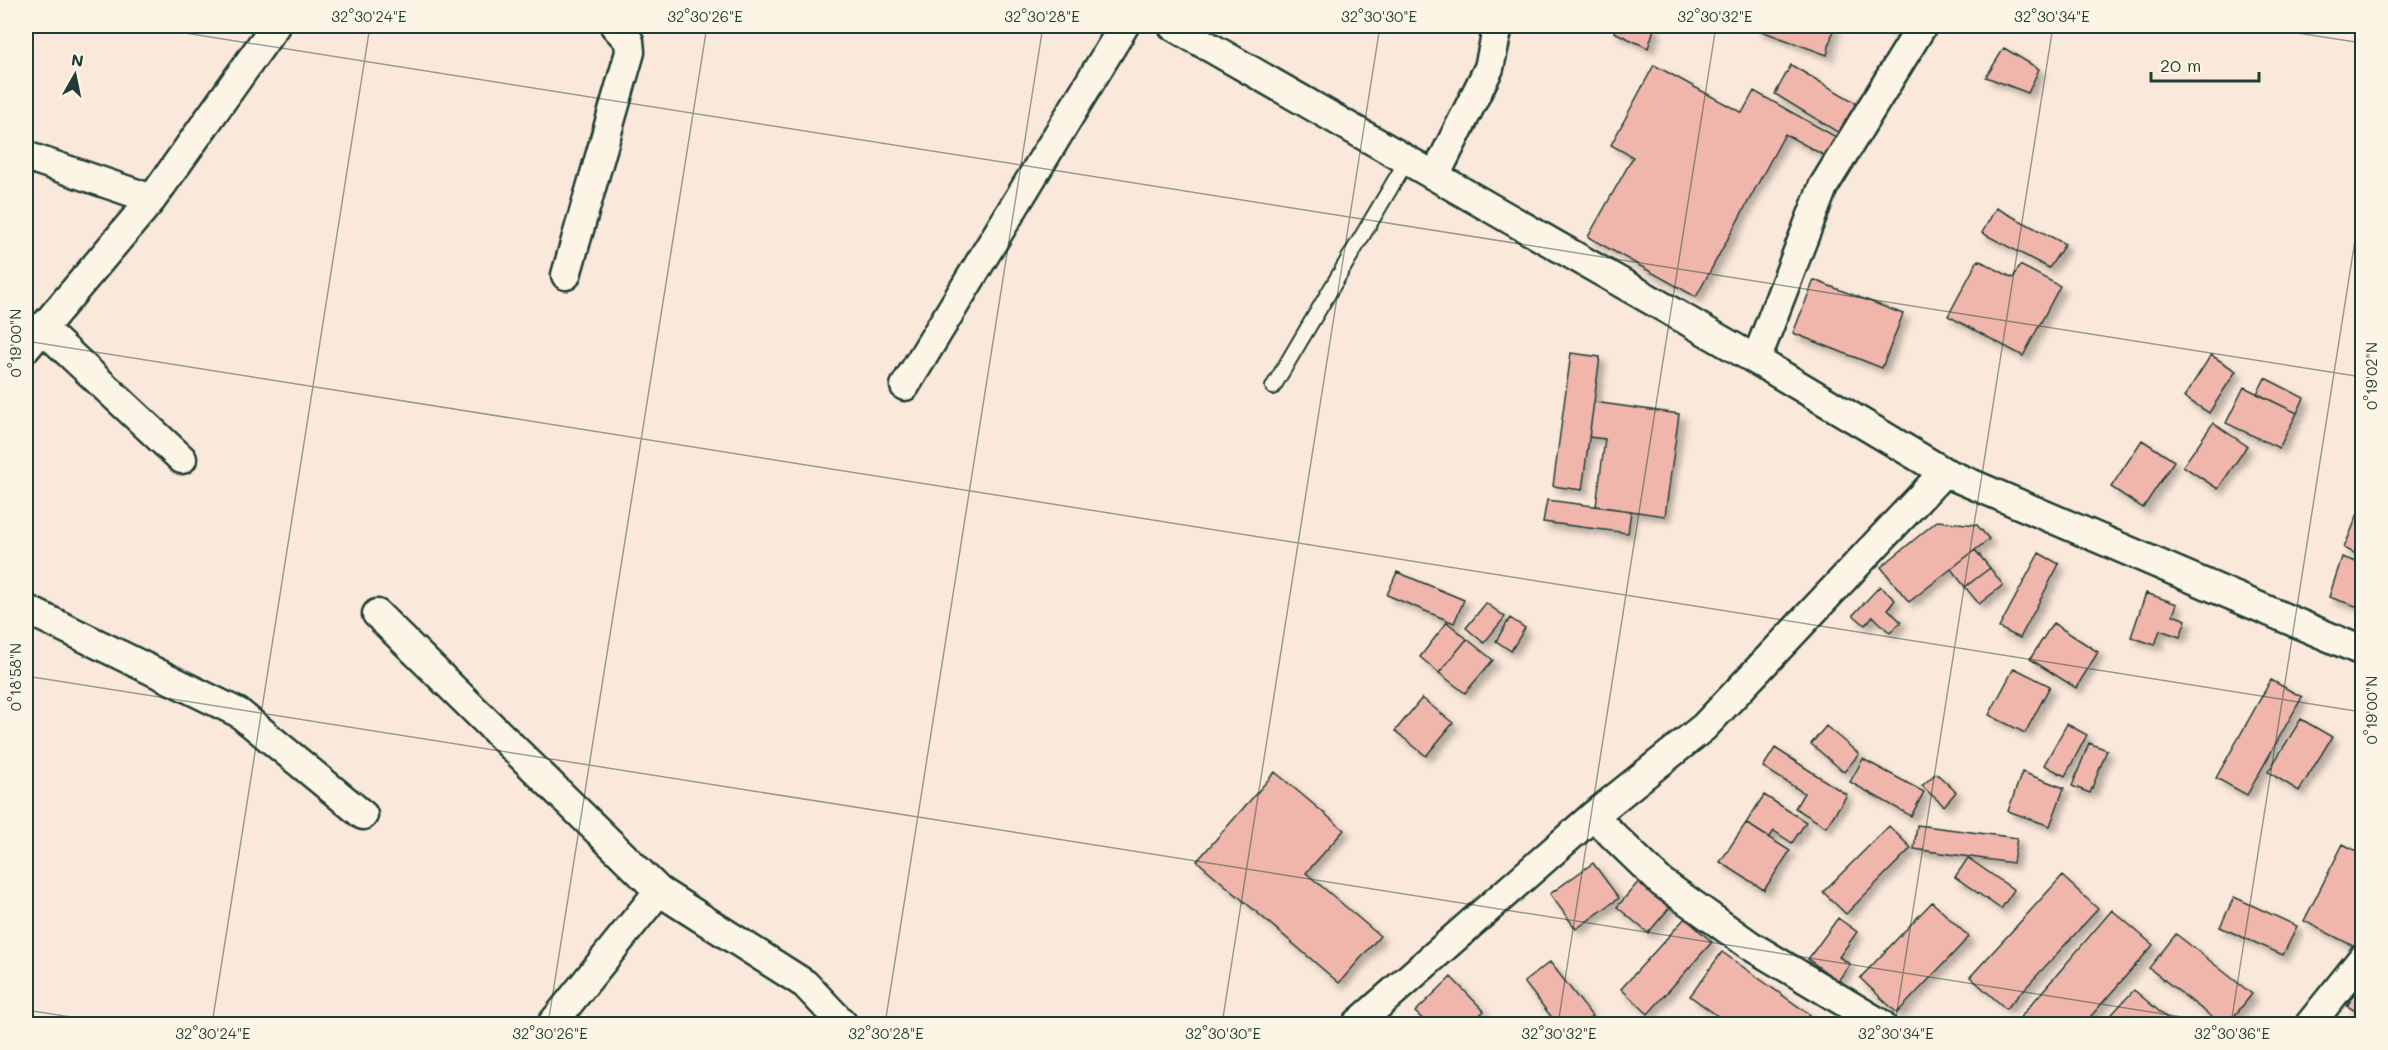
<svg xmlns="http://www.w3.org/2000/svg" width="2388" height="1050" viewBox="0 0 2388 1050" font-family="Mali,sans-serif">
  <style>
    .building { fill: #f0b6ac; stroke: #1f3d34; stroke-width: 1.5; filter: url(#shadow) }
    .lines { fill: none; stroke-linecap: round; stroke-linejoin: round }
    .lane-casing { stroke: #1f3d34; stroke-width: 18 }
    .street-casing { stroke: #1f3d34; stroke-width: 33 }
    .lane { stroke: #fcf5e5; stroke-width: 14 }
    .street { stroke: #fcf5e5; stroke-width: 28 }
    .ticks { fill: none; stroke: #1f3d34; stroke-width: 1.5; stroke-opacity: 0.45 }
    .neatline { fill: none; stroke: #1f3d34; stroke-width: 2 }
    .ticks-label { font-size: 15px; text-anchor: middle; fill: #1f3d34 }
  </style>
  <defs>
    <filter id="shadow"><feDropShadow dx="5.5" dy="5.5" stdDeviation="3" flood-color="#0004"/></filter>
  </defs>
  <rect width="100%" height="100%" fill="#fae8da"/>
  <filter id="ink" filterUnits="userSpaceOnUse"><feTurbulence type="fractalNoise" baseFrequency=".0167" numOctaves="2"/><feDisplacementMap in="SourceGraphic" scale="12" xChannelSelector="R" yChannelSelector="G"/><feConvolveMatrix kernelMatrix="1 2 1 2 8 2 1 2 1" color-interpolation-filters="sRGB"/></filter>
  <g filter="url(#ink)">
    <path class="building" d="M 1616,26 L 1655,26 L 1648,48 L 1614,32 Z
      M 1758,26 L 1834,26 L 1827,55 L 1756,29 Z
      M 1883,26 L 1915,26 L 1906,40 Z
      M 2004,48 L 2039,69 L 2028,93 L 1986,77 Z
      M 1654,65 L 1742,113 L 1754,91 L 1836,137 L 1825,156 L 1785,134 L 1696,297 L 1588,237 L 1633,157 L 1611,145 Z
      M 1791,65 L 1858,104 L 1844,136 L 1775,94 Z
      M 1996,208 L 2065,244 L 2049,268 L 1982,233 Z
      M 1978,260 L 2013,278 L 2020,265 L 2060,286 L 2023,356 L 1948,316 Z
      M 1814,280 L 1903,314 L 1882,368 L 1793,333 Z
      M 1571,353 L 1600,357 L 1582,490 L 1553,486 Z
      M 2211,355 L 2236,371 L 2209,413 L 2184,397 Z
      M 2265,378 L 2304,398 L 2297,413 L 2257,394 Z
      M 2244,387 L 2297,413 L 2279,448 L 2226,423 Z
      M 1594,402 L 1679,414 L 1665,516 L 1596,506 L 1605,439 L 1589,437 Z
      M 2213,423 L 2247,446 L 2218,489 L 2183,466 Z
      M 2142,440 L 2174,461 L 2143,508 L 2111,487 Z
      M 1547,500 L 1631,511 L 1628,533 L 1543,522 Z
      M 2362,504 L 2362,557 L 2344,548 Z
      M 1937,521 L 1977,525 L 1989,539 L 1909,602 L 1881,567 Z
      M 1975,550 L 1990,568 L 1965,587 L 1951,569 Z
      M 2039,553 L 2059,564 L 2020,638 L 1999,628 Z
      M 2342,557 L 2362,564 L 2362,608 L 2329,597 Z
      M 1990,568 L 2003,585 L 1979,604 L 1965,587 Z
      M 1397,572 L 1464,600 L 1454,623 L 1387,595 Z
      M 1880,586 L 1895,600 L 1888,609 L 1901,622 L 1890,633 L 1873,616 L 1865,625 L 1853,615 Z
      M 2146,593 L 2177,604 L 2173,615 L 2186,620 L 2180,637 L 2160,630 L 2155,645 L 2131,637 Z
      M 1486,603 L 1505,617 L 1484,643 L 1466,628 Z
      M 1510,618 L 1525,628 L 1511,651 L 1496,641 Z
      M 1447,622 L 1467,639 L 1439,673 L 1420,657 Z
      M 2053,623 L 2098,652 L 2076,688 L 2030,659 Z
      M 1467,639 L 1493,660 L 1465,693 L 1439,673 Z
      M 2014,668 L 2050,686 L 2025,733 L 1989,715 Z
      M 2271,680 L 2302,697 L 2247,795 L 2216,778 Z
      M 1422,698 L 1453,723 L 1426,756 L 1395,731 Z
      M 2301,719 L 2332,737 L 2299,791 L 2268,772 Z
      M 2067,724 L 2087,735 L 2065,776 L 2044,765 Z
      M 1826,726 L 1859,754 L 1844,772 L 1811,744 Z
      M 2089,743 L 2107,750 L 2090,793 L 2072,786 Z
      M 1775,748 L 1847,795 L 1826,827 L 1795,808 L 1804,793 L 1763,767 Z
      M 1863,759 L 1924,792 L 1911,816 L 1850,782 Z
      M 1275,772 L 1344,830 L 1306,873 L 1380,936 L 1339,983 L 1197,861 Z
      M 2022,772 L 2064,788 L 2050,826 L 2008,811 Z
      M 1936,773 L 1956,792 L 1944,806 L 1922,786 Z
      M 1764,795 L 1806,822 L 1792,843 L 1774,831 L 1769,838 L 1746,823 Z
      M 1746,823 L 1790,851 L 1764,890 L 1720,862 Z
      M 1917,825 L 2017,838 L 2013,863 L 1914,849 Z
      M 1889,826 L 1911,848 L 1846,914 L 1823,892 Z
      M 2343,844 L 2362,854 L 2362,942 L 2359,949 L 2304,921 Z
      M 1968,858 L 2014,890 L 2001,909 L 1955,877 Z
      M 1593,863 L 1619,898 L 1576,929 L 1550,894 Z
      M 2062,876 L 2098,909 L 2006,1009 L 1970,977 Z
      M 1640,880 L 1671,906 L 1648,933 L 1617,907 Z
      M 2234,897 L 2297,926 L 2283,955 L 2220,927 Z
      M 1932,902 L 1969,937 L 1897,1013 L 1860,978 Z
      M 2112,910 L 2153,945 L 2084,1024 L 2023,1024 L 2018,1020 Z
      M 1685,918 L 1712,942 L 1648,1014 L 1621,989 Z
      M 1838,918 L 1857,932 L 1839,957 L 1850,964 L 1838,981 L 1808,959 Z
      M 2176,934 L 2252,994 L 2228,1024 L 2221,1024 L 2149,968 Z
      M 1722,952 L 1810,1015 L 1803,1024 L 1729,1024 L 1690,996 Z
      M 1550,962 L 1592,1016 L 1581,1024 L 1557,1024 L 1524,982 Z
      M 1451,977 L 1484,1011 L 1471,1024 L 1428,1024 L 1415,1012 Z
      M 2362,982 L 2362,1015 L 2347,1006 Z
      M 2134,990 L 2174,1024 L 2103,1024 Z
      M 1849,1015 L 1859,1024 L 1839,1024 Z"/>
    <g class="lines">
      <g class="lane-casing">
        <path id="lane" d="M 1273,387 L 1407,160"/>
      </g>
      <g class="street-casing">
        <path id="street" d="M 1173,26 L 1756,360 L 1944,472 L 2362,651
          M 26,156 L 152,199
          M 1435,176 L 1489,68 L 1498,26
          M 566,275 L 630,52 L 629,41 L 615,26
          M 41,327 L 182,459
          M 26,348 L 152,199 L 275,26
          M 1756,360 L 1823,187 L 1922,26
          M 905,386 L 1124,26
          M 26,609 L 239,713 L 363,815
          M 377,614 L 659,891 L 805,984 L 843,1024
          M 1593,816 L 1661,882 L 1751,946 L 1881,1024
          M 552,1024 L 659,891
          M 1357,1024 L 1593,816 L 1704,727 L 1944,472
          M 2310,1024 L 2362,959"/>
      </g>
      <use href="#lane" class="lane"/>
      <use href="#street" class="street"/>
    </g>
  </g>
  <path class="ticks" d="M 141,26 L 2362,377M 2252,26 L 2362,43M 26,76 L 33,26M 26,341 L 2362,712M 26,676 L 2227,1024M 26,1010 L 116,1024M 212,1024 L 370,26M 548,1024 L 707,26M 885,1024 L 1043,26M 1222,1024 L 1380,26M 1558,1024 L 1716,26M 1895,1024 L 2053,26M 2231,1024 L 2362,196"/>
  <rect width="2388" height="1050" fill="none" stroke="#fcf5e5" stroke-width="66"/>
  <g transform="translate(75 75) rotate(9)" stroke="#fcf5e5" stroke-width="4.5" paint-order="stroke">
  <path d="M0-4.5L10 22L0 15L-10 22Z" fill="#1f3d34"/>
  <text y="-9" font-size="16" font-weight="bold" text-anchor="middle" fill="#1f3d34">N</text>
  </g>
  <path d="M2151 72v9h108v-9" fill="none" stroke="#1f3d34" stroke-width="3"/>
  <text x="2160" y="72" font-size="18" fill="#1f3d34" stroke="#fcf5e5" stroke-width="4.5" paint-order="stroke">20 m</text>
  <rect x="33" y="33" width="2322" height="984" class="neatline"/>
  <g class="ticks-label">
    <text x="369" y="22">32°30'24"E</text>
    <text x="705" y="22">32°30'26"E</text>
    <text x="1042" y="22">32°30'28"E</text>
    <text x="1379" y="22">32°30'30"E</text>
    <text x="1715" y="22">32°30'32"E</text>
    <text x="2052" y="22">32°30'34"E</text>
    <text transform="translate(16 343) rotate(-90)" y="5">0°19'00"N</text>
    <text transform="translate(2372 376) rotate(-90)" y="5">0°19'02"N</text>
    <text transform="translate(16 677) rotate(-90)" y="5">0°18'58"N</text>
    <text transform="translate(2372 710) rotate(-90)" y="5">0°19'00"N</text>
    <text x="213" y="1039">32°30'24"E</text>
    <text x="550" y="1039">32°30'26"E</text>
    <text x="886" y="1039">32°30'28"E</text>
    <text x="1223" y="1039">32°30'30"E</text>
    <text x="1559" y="1039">32°30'32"E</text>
    <text x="1896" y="1039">32°30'34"E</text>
    <text x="2232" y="1039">32°30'36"E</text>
  </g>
</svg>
